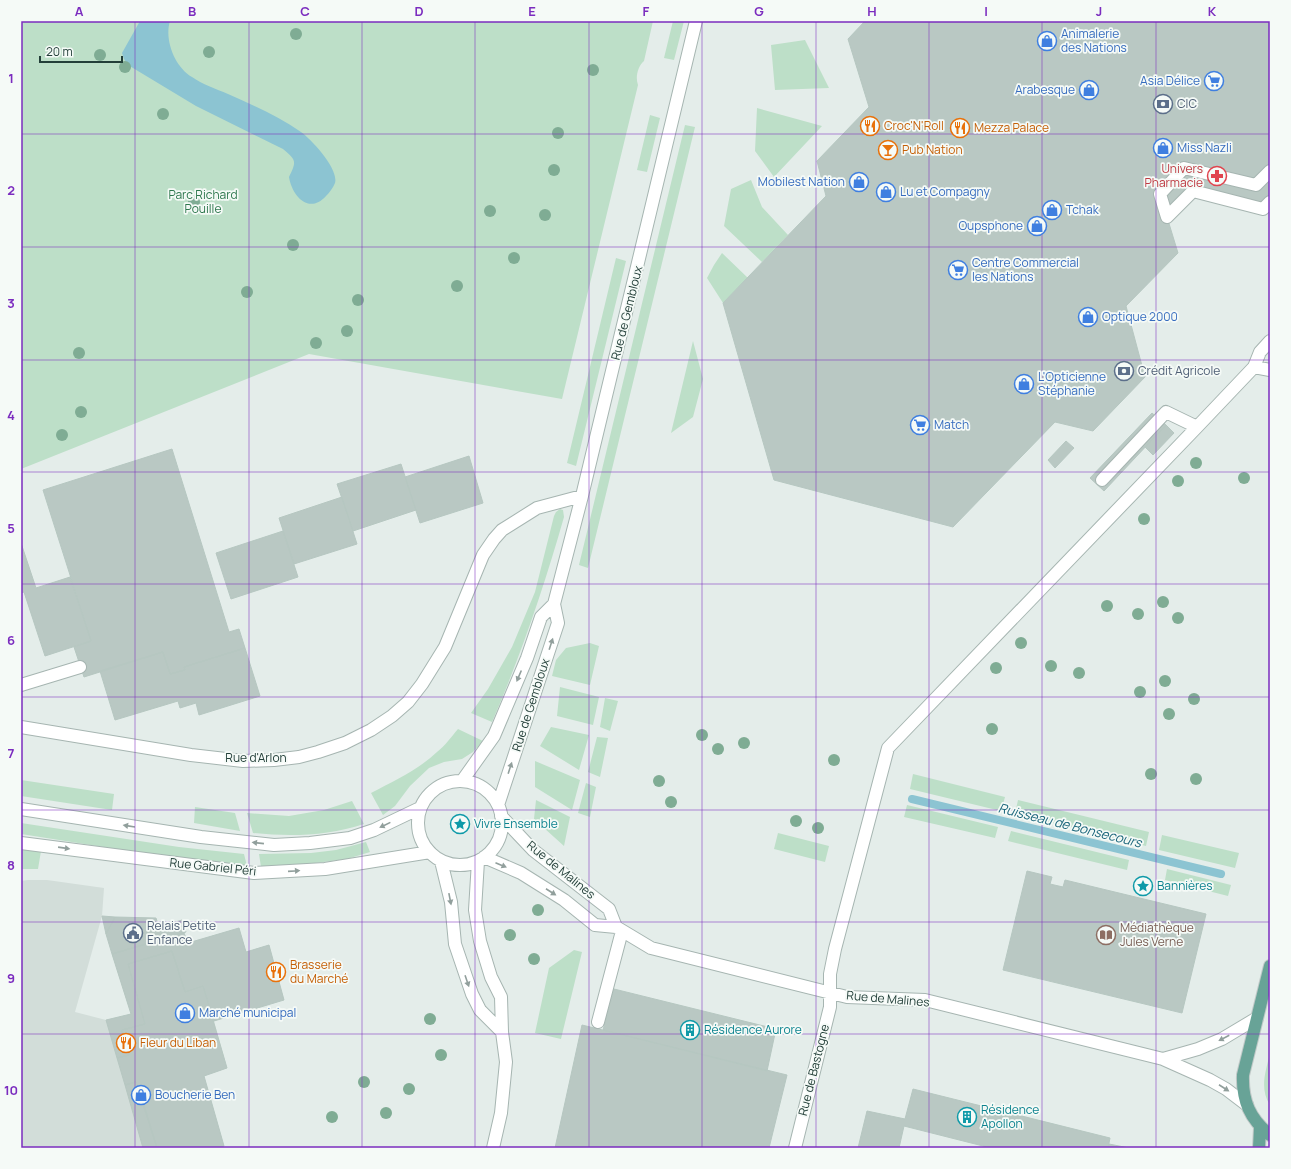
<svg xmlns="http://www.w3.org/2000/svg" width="1291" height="1169" viewBox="0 0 1291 1169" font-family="Manrope,sans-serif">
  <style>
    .built { fill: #d2ddd9 }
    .green { fill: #bddfc8 }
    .water { fill: #8cc4d2 }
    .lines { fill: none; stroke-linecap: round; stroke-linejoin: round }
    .stream { stroke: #8cc4d2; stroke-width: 8 }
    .building { fill: #b9c8c3; stroke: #b6c7c1 }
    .minor-casing { stroke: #a6b5b1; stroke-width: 14 }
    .major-casing { stroke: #c1c9c8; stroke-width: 14 }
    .minor { stroke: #fff; stroke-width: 12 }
    .major { stroke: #68a397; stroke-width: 12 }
    .tree { fill: #7fac94 }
    .oneway { fill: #919f9c }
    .grid { fill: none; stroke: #7b2cbf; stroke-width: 1; stroke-opacity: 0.55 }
    .labels { text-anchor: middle; stroke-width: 3.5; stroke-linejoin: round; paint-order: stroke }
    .shop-label { font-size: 12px; fill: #366cbe; stroke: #f5faf7; text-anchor: start }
    .service-label { font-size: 12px; fill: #4e5e75; stroke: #f5faf7; text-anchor: start }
    .food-label { font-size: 12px; fill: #c56008; stroke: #f5faf7; text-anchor: start }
    .health-label { font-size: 12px; fill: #be3a42; stroke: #f5faf7; text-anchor: end }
    .park-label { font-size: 12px; fill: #2d774d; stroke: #f5faf7 }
    .street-label { font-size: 12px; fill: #233f39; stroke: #f5faf7 }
    .culture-label { font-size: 12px; fill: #0d838f; stroke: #f5faf7; text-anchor: start }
    .education-label { font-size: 12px; fill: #785e54; stroke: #f5faf7; text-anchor: start }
    .water-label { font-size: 13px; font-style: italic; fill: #1c677c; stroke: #f5faf7 }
    .neatline { fill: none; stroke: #7b2cbf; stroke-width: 1.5 }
    .grid-label { font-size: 13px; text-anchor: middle; font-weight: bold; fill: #7b2cbf }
  </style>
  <rect width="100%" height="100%" fill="#e4edea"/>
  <path class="built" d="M 28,880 L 47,880 L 104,888 L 102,916 L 75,1012 L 106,1020 L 131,1014 L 112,954 L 184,933 L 188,943 L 239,928 L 246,952 L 269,945 L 284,1000 L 214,1021 L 227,1068 L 204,1076 L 224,1146 L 218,1148 L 21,1148 L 21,881 Z"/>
  <path class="green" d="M 21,21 L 653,21 L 644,61 C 638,66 635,77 638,85 L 562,399 L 309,354 L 21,469 Z
    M 673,21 L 684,21 L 674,60 L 664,58 Z
    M 805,40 L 829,88 L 775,90 L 771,45 Z
    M 757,108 L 822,126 L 774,177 L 755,151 Z
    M 650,115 L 660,118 L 647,172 L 637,170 Z
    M 685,125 L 695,127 L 588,568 L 579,565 Z
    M 751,180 L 762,207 L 788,235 L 762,262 L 724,226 L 731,189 Z
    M 722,253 L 748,278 L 723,303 L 707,278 L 714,265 Z
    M 616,258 L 626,261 L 576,466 L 567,463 Z
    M 693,341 L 703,379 L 693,417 L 671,433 Z
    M 560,509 L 563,510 L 564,517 C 544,587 521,655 492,722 L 471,713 L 488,689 L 512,647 L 535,592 L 554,516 L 556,512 Z
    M 590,643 L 599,646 L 590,685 L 552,676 L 556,660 L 566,648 Z
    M 560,687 L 599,697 L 593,725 L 557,716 Z
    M 605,698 L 618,701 L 610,731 L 600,727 Z
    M 551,727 L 589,735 L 579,770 L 540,746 Z
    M 458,729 L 483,741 L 473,752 L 462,759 L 444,762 L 429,768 L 410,786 L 395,806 L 383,815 L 371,793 C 394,781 418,770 437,752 C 445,746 451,737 458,729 Z
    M 597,737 L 608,738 L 600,777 L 588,772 Z
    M 535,761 L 580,780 L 572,810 L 535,787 Z
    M 913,774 L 1005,797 L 1001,811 L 910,789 Z
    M 21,780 L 114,794 L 112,810 L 21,796 Z
    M 586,783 L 596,787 L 590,817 L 578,813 Z
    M 536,800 L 570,817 L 564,846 L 534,819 Z
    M 1018,800 L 1149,832 L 1146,846 L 1015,814 Z
    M 352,801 L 364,824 C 328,836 290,837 253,833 L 247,813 L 289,816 L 324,810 Z
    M 907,805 L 998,827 L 995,838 L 904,817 Z
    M 195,807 L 235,813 L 240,831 L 194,823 Z
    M 21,823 L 179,847 L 244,854 L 247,866 L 148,854 L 21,834 Z
    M 1011,831 L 1129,860 L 1127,870 L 1008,841 Z
    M 778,833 L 829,846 L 825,862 L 774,849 Z
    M 1162,835 L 1239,853 L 1235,868 L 1159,850 Z
    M 366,842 L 370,852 L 347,859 L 299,865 L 261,867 L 259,854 L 311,853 L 336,850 Z
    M 21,849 L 41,851 L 38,869 L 21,869 Z
    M 1167,869 L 1231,885 L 1228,896 L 1165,880 Z
    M 574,950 L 582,952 L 561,1039 L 535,1033 L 549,968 Z
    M 1270,1053 L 1270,1105 C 1259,1088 1266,1071 1270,1053 Z"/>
  <path class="water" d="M 140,21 L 170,21 C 164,40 175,67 192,77 C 202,84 216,89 228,94 C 253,105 278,116 301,132 C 312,140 339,169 335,183 C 333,188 329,193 326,196 C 309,215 292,196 289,177 C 297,161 296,160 283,149 L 196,106 L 128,65 L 124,59 L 122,53 Z"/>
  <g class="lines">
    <path class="stream" d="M 912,799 L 1221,874"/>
  </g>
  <path class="building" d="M 865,21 L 1270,21 L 1270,202 L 1263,209 L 1193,191 L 1167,217 L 1178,253 L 1126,306 L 1145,377 L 1093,431 L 1055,422 L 953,527 L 774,480 L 723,303 L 826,196 L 817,161 L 869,107 L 848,39 Z
    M 1152,413 L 1166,425 L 1104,491 L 1090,478 Z
    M 1166,425 L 1174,433 L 1153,455 L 1145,447 Z
    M 1066,441 L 1074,448 L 1055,468 L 1048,460 Z
    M 172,449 L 229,632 L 239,629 L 245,648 L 184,667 L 185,670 L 170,674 L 163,652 L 84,677 L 74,647 L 91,641 L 43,490 Z
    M 469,456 L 483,503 L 420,523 L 405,477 Z
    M 401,464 L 416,510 L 353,531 L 337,484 Z
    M 342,497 L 357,544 L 294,564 L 279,518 Z
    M 283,531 L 298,577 L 231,599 L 216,553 Z
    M 21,543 L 36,588 L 70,577 L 91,641 L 45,656 L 24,592 L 21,593 Z
    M 245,648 L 260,696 L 199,715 L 196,703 L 180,708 L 178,701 L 115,720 L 100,671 L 163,652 L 170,674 L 185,670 L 184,667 Z
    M 1027,871 L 1052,877 L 1050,884 L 1063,887 L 1065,880 L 1206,914 L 1182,1013 L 1003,970 Z
    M 102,916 L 115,917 L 106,934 Z
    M 115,917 L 156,918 L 159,927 L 182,920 L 186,932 L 112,954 L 106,934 Z
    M 239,928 L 246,952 L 269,945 L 284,1000 L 214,1021 L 203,986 L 185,992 L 172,951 L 128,964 L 145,1024 L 122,1030 L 129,1055 L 117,1058 L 106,1020 L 131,1014 L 112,954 L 184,933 L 188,943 Z
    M 172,951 L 185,992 L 203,986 L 227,1068 L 204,1076 L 224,1146 L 218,1148 L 157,1148 L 136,1082 L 125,1085 L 117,1058 L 129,1055 L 122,1030 L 145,1024 L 128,964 Z
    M 614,989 L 776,1029 L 767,1071 L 603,1030 Z
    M 582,1025 L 787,1075 L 769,1148 L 555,1148 Z
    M 136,1082 L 141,1095 L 157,1148 L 143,1148 L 125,1085 Z
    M 913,1089 L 1110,1138 L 1108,1148 L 991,1148 L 904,1126 L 899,1148 L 858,1148 L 867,1111 L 905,1119 Z
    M 1109,1144 L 1129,1148 L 1108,1148 Z"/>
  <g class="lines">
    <g class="minor-casing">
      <path id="minor" d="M 1270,171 L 1256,185 L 1184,168 L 1160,194 L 1167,217 L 1193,191 L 1263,209 L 1270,202
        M 1254,367 L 1270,370
        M 1102,480 L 1166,412 L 1197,427
        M 21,685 L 80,667
        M 21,727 L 191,755 L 243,761 L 274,760 L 299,757 L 318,752 L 345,743 L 371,730 L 392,716 L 408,702 L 422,684 L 445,647 L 483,555 L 494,539 L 502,530 L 537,508 L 582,496
        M 462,781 L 494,736 L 527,658 L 541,617 L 554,604
        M418 823a42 42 0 1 1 84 0a42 42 0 1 1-84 0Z
        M 498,805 L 558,623 L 554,604 L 582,496 L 696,21
        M 21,809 L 201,837 L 274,845 L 310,843 L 350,838 L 374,830 L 420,808
        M 501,816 L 533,850 L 609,909 L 616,927
        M 21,843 L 254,873 L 325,869 L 430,852
        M 484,857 L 521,873 L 564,900 L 595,925 L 616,927 L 651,948 L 847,997 L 925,1000 L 1163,1059 L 1210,1080 L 1226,1089 L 1247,1105
        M 441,861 L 451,902 L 455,944 L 472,994 L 480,1010 L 502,1032
        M 478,861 L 475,910 L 480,941 L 491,977 L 501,997 L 502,1032 L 506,1062 L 501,1113 L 493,1148
        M 598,1022 L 622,931
        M 1163,1059 L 1198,1049 L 1222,1039 L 1257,1018
        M 795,1148 L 830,1007 L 830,974 L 835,949 L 888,748 L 1197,427 L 1254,367 L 1260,352 L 1270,341"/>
    </g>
    <g class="major-casing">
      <path id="major" d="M 1270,966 L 1243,1075 C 1242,1101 1250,1119 1270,1135
        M 1259,1148 L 1260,1127"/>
    </g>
    <use href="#minor" class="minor"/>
    <use href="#major" class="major"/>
  </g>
  <g class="tree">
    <circle cx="296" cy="34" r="6"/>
    <circle cx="209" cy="52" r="6"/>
    <circle cx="100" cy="55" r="6"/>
    <circle cx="125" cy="67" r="6"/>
    <circle cx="593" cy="70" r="6"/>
    <circle cx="163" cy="114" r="6"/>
    <circle cx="558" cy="133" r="6"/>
    <circle cx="554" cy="170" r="6"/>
    <circle cx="194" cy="202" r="6"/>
    <circle cx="490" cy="211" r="6"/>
    <circle cx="545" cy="215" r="6"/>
    <circle cx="293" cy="245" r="6"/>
    <circle cx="514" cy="258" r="6"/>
    <circle cx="457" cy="286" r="6"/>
    <circle cx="247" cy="292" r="6"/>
    <circle cx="358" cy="300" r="6"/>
    <circle cx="347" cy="331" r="6"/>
    <circle cx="316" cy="343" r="6"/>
    <circle cx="79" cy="353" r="6"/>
    <circle cx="81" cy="412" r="6"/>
    <circle cx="62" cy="435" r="6"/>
    <circle cx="1196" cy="463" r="6"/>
    <circle cx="1244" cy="478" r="6"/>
    <circle cx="1178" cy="481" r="6"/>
    <circle cx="1144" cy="519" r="6"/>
    <circle cx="1163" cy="602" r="6"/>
    <circle cx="1107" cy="606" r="6"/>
    <circle cx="1138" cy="614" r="6"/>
    <circle cx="1178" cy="618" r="6"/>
    <circle cx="1021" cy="643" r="6"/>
    <circle cx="1051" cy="666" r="6"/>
    <circle cx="996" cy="668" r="6"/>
    <circle cx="1079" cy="673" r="6"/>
    <circle cx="1165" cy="681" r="6"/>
    <circle cx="1140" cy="692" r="6"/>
    <circle cx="1194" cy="699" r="6"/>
    <circle cx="1169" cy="714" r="6"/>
    <circle cx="992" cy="729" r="6"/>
    <circle cx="702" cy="735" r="6"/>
    <circle cx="744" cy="743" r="6"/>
    <circle cx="718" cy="749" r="6"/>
    <circle cx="834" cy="760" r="6"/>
    <circle cx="1151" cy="774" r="6"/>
    <circle cx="1196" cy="779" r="6"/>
    <circle cx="659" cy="781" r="6"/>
    <circle cx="671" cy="802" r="6"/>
    <circle cx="796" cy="821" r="6"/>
    <circle cx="818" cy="828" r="6"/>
    <circle cx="538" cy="910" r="6"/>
    <circle cx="510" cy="935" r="6"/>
    <circle cx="534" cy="959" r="6"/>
    <circle cx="430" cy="1019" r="6"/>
    <circle cx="441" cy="1055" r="6"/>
    <circle cx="364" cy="1082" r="6"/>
    <circle cx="409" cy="1089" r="6"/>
    <circle cx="386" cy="1113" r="6"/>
    <circle cx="332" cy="1117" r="6"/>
  </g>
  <defs><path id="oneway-solid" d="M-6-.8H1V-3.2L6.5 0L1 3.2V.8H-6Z"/></defs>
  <g class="oneway">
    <use href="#oneway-solid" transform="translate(551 644) rotate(-72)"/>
    <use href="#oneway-solid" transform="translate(519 676) rotate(113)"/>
    <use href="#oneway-solid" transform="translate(510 768) rotate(-72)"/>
    <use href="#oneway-solid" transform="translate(385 825) rotate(154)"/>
    <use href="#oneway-solid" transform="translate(129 826) rotate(-171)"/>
    <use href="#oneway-solid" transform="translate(258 843) rotate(-174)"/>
    <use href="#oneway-solid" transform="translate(64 848) rotate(8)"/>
    <use href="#oneway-solid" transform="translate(501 865) rotate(23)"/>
    <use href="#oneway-solid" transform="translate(294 871) rotate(-4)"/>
    <use href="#oneway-solid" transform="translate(551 892) rotate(33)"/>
    <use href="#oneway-solid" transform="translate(450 899) rotate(79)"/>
    <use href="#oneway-solid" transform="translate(467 981) rotate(71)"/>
    <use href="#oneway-solid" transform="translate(1224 1038) rotate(152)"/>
    <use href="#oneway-solid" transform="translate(1224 1088) rotate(33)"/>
  </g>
  <path class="grid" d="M 135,21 L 135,1148M 249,21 L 249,1148M 362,21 L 362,1148M 475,21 L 475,1148M 589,21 L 589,1148M 702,21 L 702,1148M 816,21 L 816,1148M 929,21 L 929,1148M 1042,21 L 1042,1148M 1156,21 L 1156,1148M 21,134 L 1270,134M 21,247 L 1270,247M 21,360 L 1270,360M 21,472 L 1270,472M 21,584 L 1270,584M 21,697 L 1270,697M 21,810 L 1270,810M 21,922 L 1270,922M 21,1034 L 1270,1034"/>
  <defs>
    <g id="shop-ring" transform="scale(1)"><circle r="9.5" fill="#f5faf7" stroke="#3f7fe0" stroke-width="1.5"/><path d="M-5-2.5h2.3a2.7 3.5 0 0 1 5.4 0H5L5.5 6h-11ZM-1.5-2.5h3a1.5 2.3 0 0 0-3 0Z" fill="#3f7fe0"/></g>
    <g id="supermarket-ring" transform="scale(1)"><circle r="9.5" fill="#f5faf7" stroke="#3f7fe0" stroke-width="1.5"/><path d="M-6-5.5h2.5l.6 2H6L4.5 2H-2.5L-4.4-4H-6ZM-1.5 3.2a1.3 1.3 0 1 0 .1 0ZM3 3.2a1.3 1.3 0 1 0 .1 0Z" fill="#3f7fe0"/></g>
    <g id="bank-ring" transform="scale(1)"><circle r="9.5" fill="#f5faf7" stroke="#5c6f8a" stroke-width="1.5"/><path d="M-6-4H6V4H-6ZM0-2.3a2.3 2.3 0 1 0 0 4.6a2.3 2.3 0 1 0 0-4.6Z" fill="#5c6f8a"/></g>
    <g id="restaurant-ring" transform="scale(1)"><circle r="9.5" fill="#f5faf7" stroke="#e8710a" stroke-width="1.5"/><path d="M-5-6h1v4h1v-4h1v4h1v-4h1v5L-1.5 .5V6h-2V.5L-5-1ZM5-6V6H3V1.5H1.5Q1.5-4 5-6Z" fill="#e8710a"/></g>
    <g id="bar-ring" transform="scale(1)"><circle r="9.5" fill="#f5faf7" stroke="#e8710a" stroke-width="1.5"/><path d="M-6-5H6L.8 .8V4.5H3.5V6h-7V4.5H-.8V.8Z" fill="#e8710a"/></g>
    <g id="pharmacy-ring" transform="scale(1)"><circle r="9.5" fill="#f5faf7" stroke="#e0444e" stroke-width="1.5"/><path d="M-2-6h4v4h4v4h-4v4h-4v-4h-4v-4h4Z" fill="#e0444e"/></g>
    <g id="sight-ring" transform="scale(1)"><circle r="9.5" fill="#f5faf7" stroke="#0f9aa8" stroke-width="1.5"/><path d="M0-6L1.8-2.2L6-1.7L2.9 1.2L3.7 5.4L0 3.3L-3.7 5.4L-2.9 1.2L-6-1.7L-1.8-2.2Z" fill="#0f9aa8"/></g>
    <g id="civic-ring" transform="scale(1)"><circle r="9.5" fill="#f5faf7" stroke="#5c6f8a" stroke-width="1.5"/><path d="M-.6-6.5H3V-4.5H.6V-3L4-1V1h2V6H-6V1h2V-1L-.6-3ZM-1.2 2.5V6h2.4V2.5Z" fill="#5c6f8a"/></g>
    <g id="library-ring" transform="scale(1)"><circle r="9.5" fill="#f5faf7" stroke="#8d6e63" stroke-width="1.5"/><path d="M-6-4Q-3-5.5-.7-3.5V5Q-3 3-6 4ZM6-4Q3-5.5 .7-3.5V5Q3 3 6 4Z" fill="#8d6e63"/></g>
    <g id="building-ring" transform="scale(1)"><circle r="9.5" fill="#f5faf7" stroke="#0f9aa8" stroke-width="1.5"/><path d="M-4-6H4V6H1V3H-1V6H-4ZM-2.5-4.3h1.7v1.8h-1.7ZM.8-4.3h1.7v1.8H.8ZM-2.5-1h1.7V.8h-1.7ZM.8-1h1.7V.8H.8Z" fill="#0f9aa8"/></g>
  </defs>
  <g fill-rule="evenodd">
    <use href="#shop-ring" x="1047" y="41"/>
    <use href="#supermarket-ring" x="1214" y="81"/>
    <use href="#shop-ring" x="1089" y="90"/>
    <use href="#bank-ring" x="1163" y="104"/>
    <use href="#restaurant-ring" x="870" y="126"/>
    <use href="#restaurant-ring" x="960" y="128"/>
    <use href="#shop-ring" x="1163" y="148"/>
    <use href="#bar-ring" x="888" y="150"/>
    <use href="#pharmacy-ring" x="1217" y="176"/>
    <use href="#shop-ring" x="859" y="182"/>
    <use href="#shop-ring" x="886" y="192"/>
    <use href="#shop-ring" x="1052" y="210"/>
    <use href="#shop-ring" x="1037" y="226"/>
    <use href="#supermarket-ring" x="958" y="270"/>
    <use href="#shop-ring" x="1088" y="317"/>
    <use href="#bank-ring" x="1124" y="371"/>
    <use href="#shop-ring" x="1024" y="384"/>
    <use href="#supermarket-ring" x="920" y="425"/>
    <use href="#sight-ring" x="460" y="824"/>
    <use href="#sight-ring" x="1143" y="886"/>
    <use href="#civic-ring" x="133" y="933"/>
    <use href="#library-ring" x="1106" y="935"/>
    <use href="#restaurant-ring" x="276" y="972"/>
    <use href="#shop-ring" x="185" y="1013"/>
    <use href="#building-ring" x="690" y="1030"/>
    <use href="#restaurant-ring" x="126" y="1043"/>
    <use href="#shop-ring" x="141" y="1095"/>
    <use href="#building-ring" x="967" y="1117"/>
  </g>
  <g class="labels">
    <g class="shop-label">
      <text x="1061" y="38">Animalerie<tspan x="1061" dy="14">des Nations</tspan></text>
      <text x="1200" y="85" text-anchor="end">Asia Délice</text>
      <text x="1075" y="94" text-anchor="end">Arabesque</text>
      <text x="1177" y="152">Miss Nazli</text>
      <text x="845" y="186" text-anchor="end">Mobilest Nation</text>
      <text x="900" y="196">Lu et Compagny</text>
      <text x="1066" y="214">Tchak</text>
      <text x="1023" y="230" text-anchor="end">Oupsphone</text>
      <text x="972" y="267">Centre Commercial<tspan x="972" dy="14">les Nations</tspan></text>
      <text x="1102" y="321">Optique 2000</text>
      <text x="1038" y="381">L'Opticienne<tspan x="1038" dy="14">Stéphanie</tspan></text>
      <text x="934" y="429">Match</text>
      <text x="199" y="1017">Marché municipal</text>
      <text x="155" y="1099">Boucherie Ben</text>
    </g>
    <g class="service-label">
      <text x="1177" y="108">CIC</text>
      <text x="1138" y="375">Crédit Agricole</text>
      <text x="147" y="930">Relais Petite<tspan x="147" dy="14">Enfance</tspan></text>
    </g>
    <g class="food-label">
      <text x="884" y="130">Croc'N'Roll</text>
      <text x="974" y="132">Mezza Palace</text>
      <text x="902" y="154">Pub Nation</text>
      <text x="290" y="969">Brasserie<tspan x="290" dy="14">du Marché</tspan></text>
      <text x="140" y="1047">Fleur du Liban</text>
    </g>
    <g class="health-label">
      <text x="1203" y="173">Univers<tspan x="1203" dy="14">Pharmacie</tspan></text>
    </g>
    <g class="park-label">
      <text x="203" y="199">Parc Richard<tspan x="203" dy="14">Pouille</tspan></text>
    </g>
    <g class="street-label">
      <text transform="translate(627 313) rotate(-76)" y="4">Rue de Gembloux</text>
      <text transform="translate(531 705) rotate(-72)" y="4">Rue de Gembloux</text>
      <text x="256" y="762">Rue d'Arlon</text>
      <text transform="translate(213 867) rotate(6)" y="4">Rue Gabriel Péri</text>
      <text transform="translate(561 870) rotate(39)" y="4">Rue de Malines</text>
      <text transform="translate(888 999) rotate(5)" y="4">Rue de Malines</text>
      <text transform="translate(814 1070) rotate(-76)" y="4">Rue de Bastogne</text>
    </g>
    <g class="culture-label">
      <text x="474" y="828">Vivre Ensemble</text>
      <text x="1157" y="890">Bannières</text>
      <text x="704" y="1034">Résidence Aurore</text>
      <text x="981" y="1114">Résidence<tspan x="981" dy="14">Apollon</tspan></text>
    </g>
    <g class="education-label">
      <text x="1120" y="932">Médiathèque<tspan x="1120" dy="14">Jules Verne</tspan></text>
    </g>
    <g class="water-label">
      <text transform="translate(1070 825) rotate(14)" y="5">Ruisseau de Bonsecours</text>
    </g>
  </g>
  <rect width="1291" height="1169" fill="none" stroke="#f5faf7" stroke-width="44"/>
  <path d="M40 56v6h82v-6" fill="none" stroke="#233f39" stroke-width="2"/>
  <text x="46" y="56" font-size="12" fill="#233f39" stroke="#f5faf7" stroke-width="3" paint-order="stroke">20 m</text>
  <rect x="22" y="22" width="1247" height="1125" class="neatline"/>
  <g class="grid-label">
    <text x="79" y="16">A</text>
    <text x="192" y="16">B</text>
    <text x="305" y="16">C</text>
    <text x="419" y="16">D</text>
    <text x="532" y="16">E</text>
    <text x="646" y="16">F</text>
    <text x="759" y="16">G</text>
    <text x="872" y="16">H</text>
    <text x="986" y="16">I</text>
    <text x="1099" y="16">J</text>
    <text x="1212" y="16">K</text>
    <text x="11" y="83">1</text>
    <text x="11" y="195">2</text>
    <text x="11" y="308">3</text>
    <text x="11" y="420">4</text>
    <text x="11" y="533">5</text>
    <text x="11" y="645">6</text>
    <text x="11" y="758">7</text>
    <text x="11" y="870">8</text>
    <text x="11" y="983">9</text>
    <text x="11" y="1095">10</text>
  </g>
</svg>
